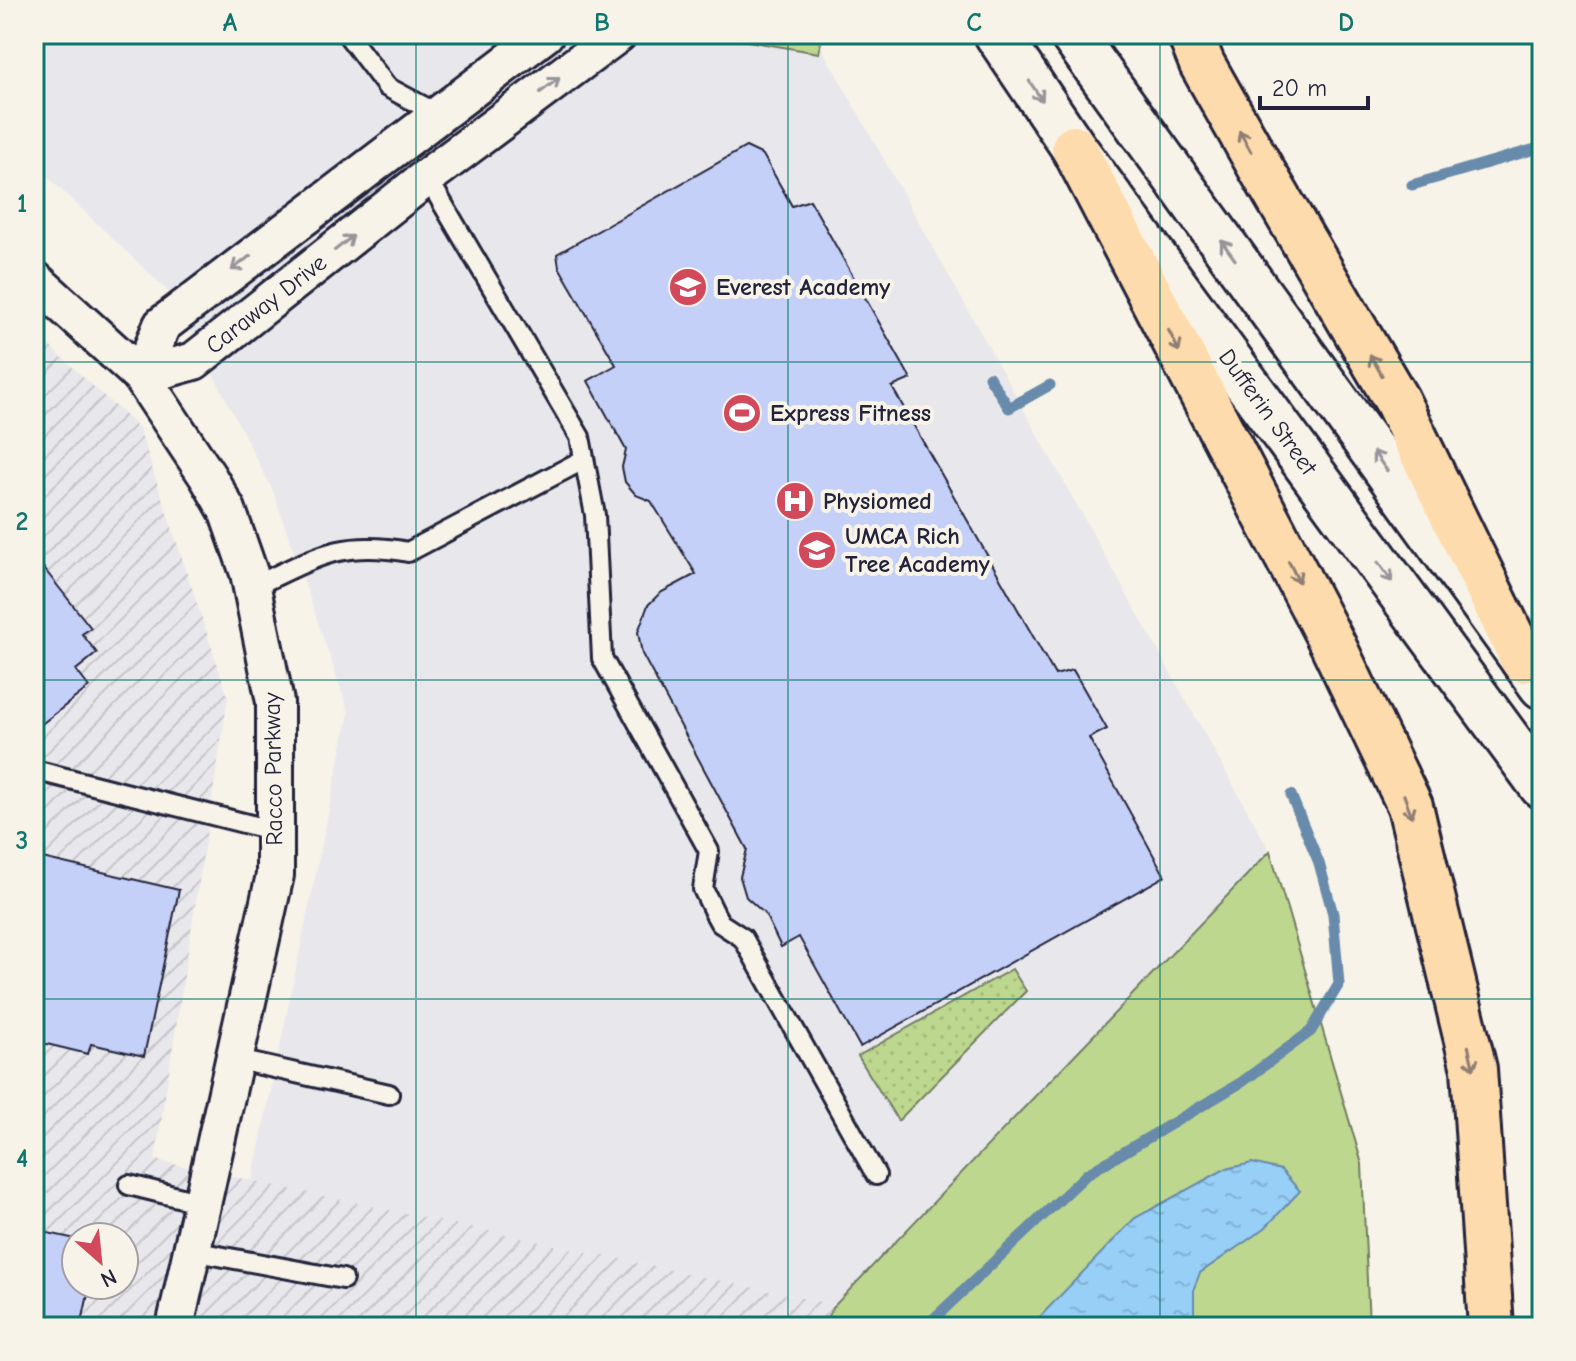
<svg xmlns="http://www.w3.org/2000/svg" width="1576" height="1361" viewBox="0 0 1576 1361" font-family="'Comic Neue',sans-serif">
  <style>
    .built { fill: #e8e8ec }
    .industrial { fill: url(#industrial-furrows); fill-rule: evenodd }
    .green { fill: #bed78e; stroke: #707c64; stroke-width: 2 }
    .park { fill: url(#park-dots); stroke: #707c64; stroke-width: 2 }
    .water { fill: url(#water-ripples); stroke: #688aab; stroke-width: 2 }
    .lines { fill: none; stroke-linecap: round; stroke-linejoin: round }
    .stream { stroke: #688aab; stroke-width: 11 }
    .building { fill: #c4d0f7; stroke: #22223b; stroke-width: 2 }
    .service-casing { stroke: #22223b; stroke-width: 24 }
    .minor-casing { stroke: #22223b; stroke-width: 42 }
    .secondary-casing { stroke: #22223b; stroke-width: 50 }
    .motorway-casing { stroke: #22223b; stroke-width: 50 }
    .service { stroke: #f7f3e8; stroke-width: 18 }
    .minor { stroke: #f7f3e8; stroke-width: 36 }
    .secondary { stroke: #f7f3e8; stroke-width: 44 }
    .motorway { stroke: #fedbac; stroke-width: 44 }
    .oneway { stroke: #97959a }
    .oneway2 { stroke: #907e74 }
    .grid { fill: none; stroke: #0f766e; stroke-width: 2; stroke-opacity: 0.55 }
    .labels { text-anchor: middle; stroke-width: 8; stroke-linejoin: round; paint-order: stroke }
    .poi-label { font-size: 24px; font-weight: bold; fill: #22223b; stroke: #f7f3e8; text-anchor: start }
    .street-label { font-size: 24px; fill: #22223b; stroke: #f7f3e8 }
    .neatline { fill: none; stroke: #0f766e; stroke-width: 3 }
    .grid-label { font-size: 26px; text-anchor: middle; font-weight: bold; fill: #0f766e }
  </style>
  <defs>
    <pattern id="industrial-furrows" width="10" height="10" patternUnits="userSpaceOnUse" patternTransform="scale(2)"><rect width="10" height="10" fill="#e8e8ec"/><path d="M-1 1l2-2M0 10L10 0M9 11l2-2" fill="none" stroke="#c7c7cb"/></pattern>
    <pattern id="park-dots" width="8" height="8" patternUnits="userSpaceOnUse" patternTransform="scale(2)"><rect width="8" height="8" fill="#bed78e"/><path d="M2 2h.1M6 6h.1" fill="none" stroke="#a3b87b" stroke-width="1.8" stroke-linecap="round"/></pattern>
    <pattern id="water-ripples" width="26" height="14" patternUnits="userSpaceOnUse" patternTransform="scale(2)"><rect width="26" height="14" fill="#97cff6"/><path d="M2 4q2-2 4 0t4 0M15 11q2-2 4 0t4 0" fill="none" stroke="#82b1d4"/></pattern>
  </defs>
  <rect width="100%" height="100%" fill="#f7f3e8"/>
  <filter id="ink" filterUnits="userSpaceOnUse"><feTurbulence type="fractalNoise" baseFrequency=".0125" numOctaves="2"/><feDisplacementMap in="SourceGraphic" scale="16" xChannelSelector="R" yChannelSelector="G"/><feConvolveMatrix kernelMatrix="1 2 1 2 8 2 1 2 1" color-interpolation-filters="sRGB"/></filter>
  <g filter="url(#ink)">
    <path class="built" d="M 34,34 L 814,34 L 1270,851 L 835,1305 L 252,1181 L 349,713 L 273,491 L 173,296 L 34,164 Z"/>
    <path class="industrial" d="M 34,332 L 139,428 L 228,697 L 155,1160 L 835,1305 L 821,1327 L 34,1327 ZM 76,1237 L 124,1237 L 124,1285 L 76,1285 Z"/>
    <path class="green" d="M 736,34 L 819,34 L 822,36 L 819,53 L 735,39 Z
      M 1270,851 L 1362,1164 L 1369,1327 L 821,1327 L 835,1305 Z"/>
    <path class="park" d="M 1012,969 L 1026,991 L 898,1121 L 858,1056 Z"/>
    <path class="water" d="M 1252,1163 L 1281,1170 L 1300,1191 L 1265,1228 L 1200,1273 L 1194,1288 L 1194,1327 L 1030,1327 L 1135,1218 L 1225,1169 Z"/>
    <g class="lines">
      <path class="stream" d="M 1412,185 L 1542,147
        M 989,377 L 1009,408 L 1050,385
        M 925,1327 L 1087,1174 L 1242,1082 L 1311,1031 L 1339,984 L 1333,914 L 1319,863 L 1291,795"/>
    </g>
    <path class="building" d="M 746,147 L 763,155 L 792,206 L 810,200 L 911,379 L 892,387 L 1055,675 L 1073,670 L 1107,729 L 1089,738 L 1165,876 L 860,1047 L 799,937 L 781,947 L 765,914 L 746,897 L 740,877 L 747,849 L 642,654 L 638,632 L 648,605 L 660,593 L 696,574 L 651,501 L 636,495 L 625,482 L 622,467 L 626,450 L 588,381 L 616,365 L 559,267 L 557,254 Z
      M 34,556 L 91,628 L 82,634 L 97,653 L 76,670 L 89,687 L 34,730 Z
      M 34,856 L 179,890 L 144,1056 L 91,1044 L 88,1054 L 34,1041 Z
      M 34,1230 L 76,1239 L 76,1285 L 90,1285 L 81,1327 L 34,1327 Z"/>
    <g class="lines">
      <g class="service-casing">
        <path id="service" d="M 347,34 L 387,87 L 436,113
          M 427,177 L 580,437 L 595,515 L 602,658 L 709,851 L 703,889 L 715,914 L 720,923 L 743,938 L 876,1175
          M 252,587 C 314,559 338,539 408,552 L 583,460
          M 34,770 L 275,831
          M 234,1059 L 389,1094
          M 129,1185 L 202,1203
          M 192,1251 L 343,1279"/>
      </g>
      <g class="minor-casing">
        <path id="minor" d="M 34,279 L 141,376 L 208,477 L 227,510 L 249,573 L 275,702 L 275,875 L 175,1327
          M 141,376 L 194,361 L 427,177 L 618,34
          M 141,376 L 162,325 L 545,34"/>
      </g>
      <g class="secondary-casing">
        <path id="secondary" d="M 997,34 L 1074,148 L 1542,786
          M 1072,34 L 1542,686"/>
      </g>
      <g class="motorway-casing">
        <path id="motorway" d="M 1190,34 L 1202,64 L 1263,172 L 1397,401 L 1523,660
          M 1074,148 L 1332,643 L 1410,806 L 1474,1069 L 1491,1327"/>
      </g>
      <use href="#service" class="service"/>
      <use href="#minor" class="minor"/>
      <use href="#secondary" class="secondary"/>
      <use href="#motorway" class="motorway"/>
    </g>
    <defs><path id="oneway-shaft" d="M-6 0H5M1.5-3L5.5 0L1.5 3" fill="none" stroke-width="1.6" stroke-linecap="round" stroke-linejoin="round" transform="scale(2)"/></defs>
    <g class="oneway">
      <use href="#oneway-shaft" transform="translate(550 85) rotate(-37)"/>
      <use href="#oneway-shaft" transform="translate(1036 91) rotate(56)"/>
      <use href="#oneway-shaft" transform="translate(344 243) rotate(-38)"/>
      <use href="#oneway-shaft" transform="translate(1228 250) rotate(-126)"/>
      <use href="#oneway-shaft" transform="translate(241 263) rotate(142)"/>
      <use href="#oneway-shaft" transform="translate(1380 461) rotate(-126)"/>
      <use href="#oneway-shaft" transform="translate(1385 572) rotate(54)"/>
    </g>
    <g class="oneway2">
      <use href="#oneway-shaft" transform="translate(1245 141) rotate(-119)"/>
      <use href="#oneway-shaft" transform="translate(1174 341) rotate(63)"/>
      <use href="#oneway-shaft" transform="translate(1376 365) rotate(-120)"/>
      <use href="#oneway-shaft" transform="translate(1294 572) rotate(63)"/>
      <use href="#oneway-shaft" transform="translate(1408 806) rotate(70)"/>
      <use href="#oneway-shaft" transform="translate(1471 1058) rotate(77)"/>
    </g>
  </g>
  <path class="grid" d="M 416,34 L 416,1327M 788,34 L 788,1327M 1160,34 L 1160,1327M 34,362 L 1542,362M 34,680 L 1542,680M 34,999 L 1542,999"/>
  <defs>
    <g id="school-disc" transform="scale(2)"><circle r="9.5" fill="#d1495b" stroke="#f7f3e8"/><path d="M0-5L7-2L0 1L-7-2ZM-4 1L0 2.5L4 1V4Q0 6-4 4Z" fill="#fff"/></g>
    <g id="stadium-disc" transform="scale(2)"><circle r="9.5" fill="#d1495b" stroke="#f7f3e8"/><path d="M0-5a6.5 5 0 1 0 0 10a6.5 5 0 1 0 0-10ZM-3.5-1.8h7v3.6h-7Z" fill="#fff"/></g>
    <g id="hospital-disc" transform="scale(2)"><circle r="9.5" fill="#d1495b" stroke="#f7f3e8"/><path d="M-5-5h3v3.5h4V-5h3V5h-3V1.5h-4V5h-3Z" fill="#fff"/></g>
  </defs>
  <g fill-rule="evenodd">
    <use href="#school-disc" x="688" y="287"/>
    <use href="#stadium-disc" x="742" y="413"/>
    <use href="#hospital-disc" x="795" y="501"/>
    <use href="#school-disc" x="817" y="550"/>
  </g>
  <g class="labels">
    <g class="poi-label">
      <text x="716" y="295">Everest Academy</text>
      <text x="770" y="421">Express Fitness</text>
      <text x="823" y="509">Physiomed</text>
      <text x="845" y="544">UMCA Rich<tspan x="845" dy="28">Tree Academy</tspan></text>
    </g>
    <g class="street-label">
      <text transform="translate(266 304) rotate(-38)" y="8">Caraway Drive</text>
      <text transform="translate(1268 412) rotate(54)" y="8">Dufferin Street</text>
      <text transform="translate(273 769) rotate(-91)" y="8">Racco Parkway</text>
    </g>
  </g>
  <rect width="1576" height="1361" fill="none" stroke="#f7f3e8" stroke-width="88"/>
  <g transform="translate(100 1261) rotate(153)"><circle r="38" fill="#f7f3e8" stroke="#a29fa3" stroke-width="2"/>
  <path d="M0-6L14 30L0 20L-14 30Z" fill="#d1495b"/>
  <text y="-12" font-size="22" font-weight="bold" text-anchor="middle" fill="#22223b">N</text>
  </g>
  <path d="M1260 96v12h108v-12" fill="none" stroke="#22223b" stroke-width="4"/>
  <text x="1272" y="96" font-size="24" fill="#22223b" stroke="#f7f3e8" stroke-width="6" paint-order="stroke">20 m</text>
  <rect x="44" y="44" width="1488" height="1273" class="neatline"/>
  <g class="grid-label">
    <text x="230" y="31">A</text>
    <text x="602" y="31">B</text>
    <text x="974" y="31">C</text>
    <text x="1346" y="31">D</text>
    <text x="22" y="212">1</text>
    <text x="22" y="530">2</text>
    <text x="22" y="849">3</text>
    <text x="22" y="1167">4</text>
  </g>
</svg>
